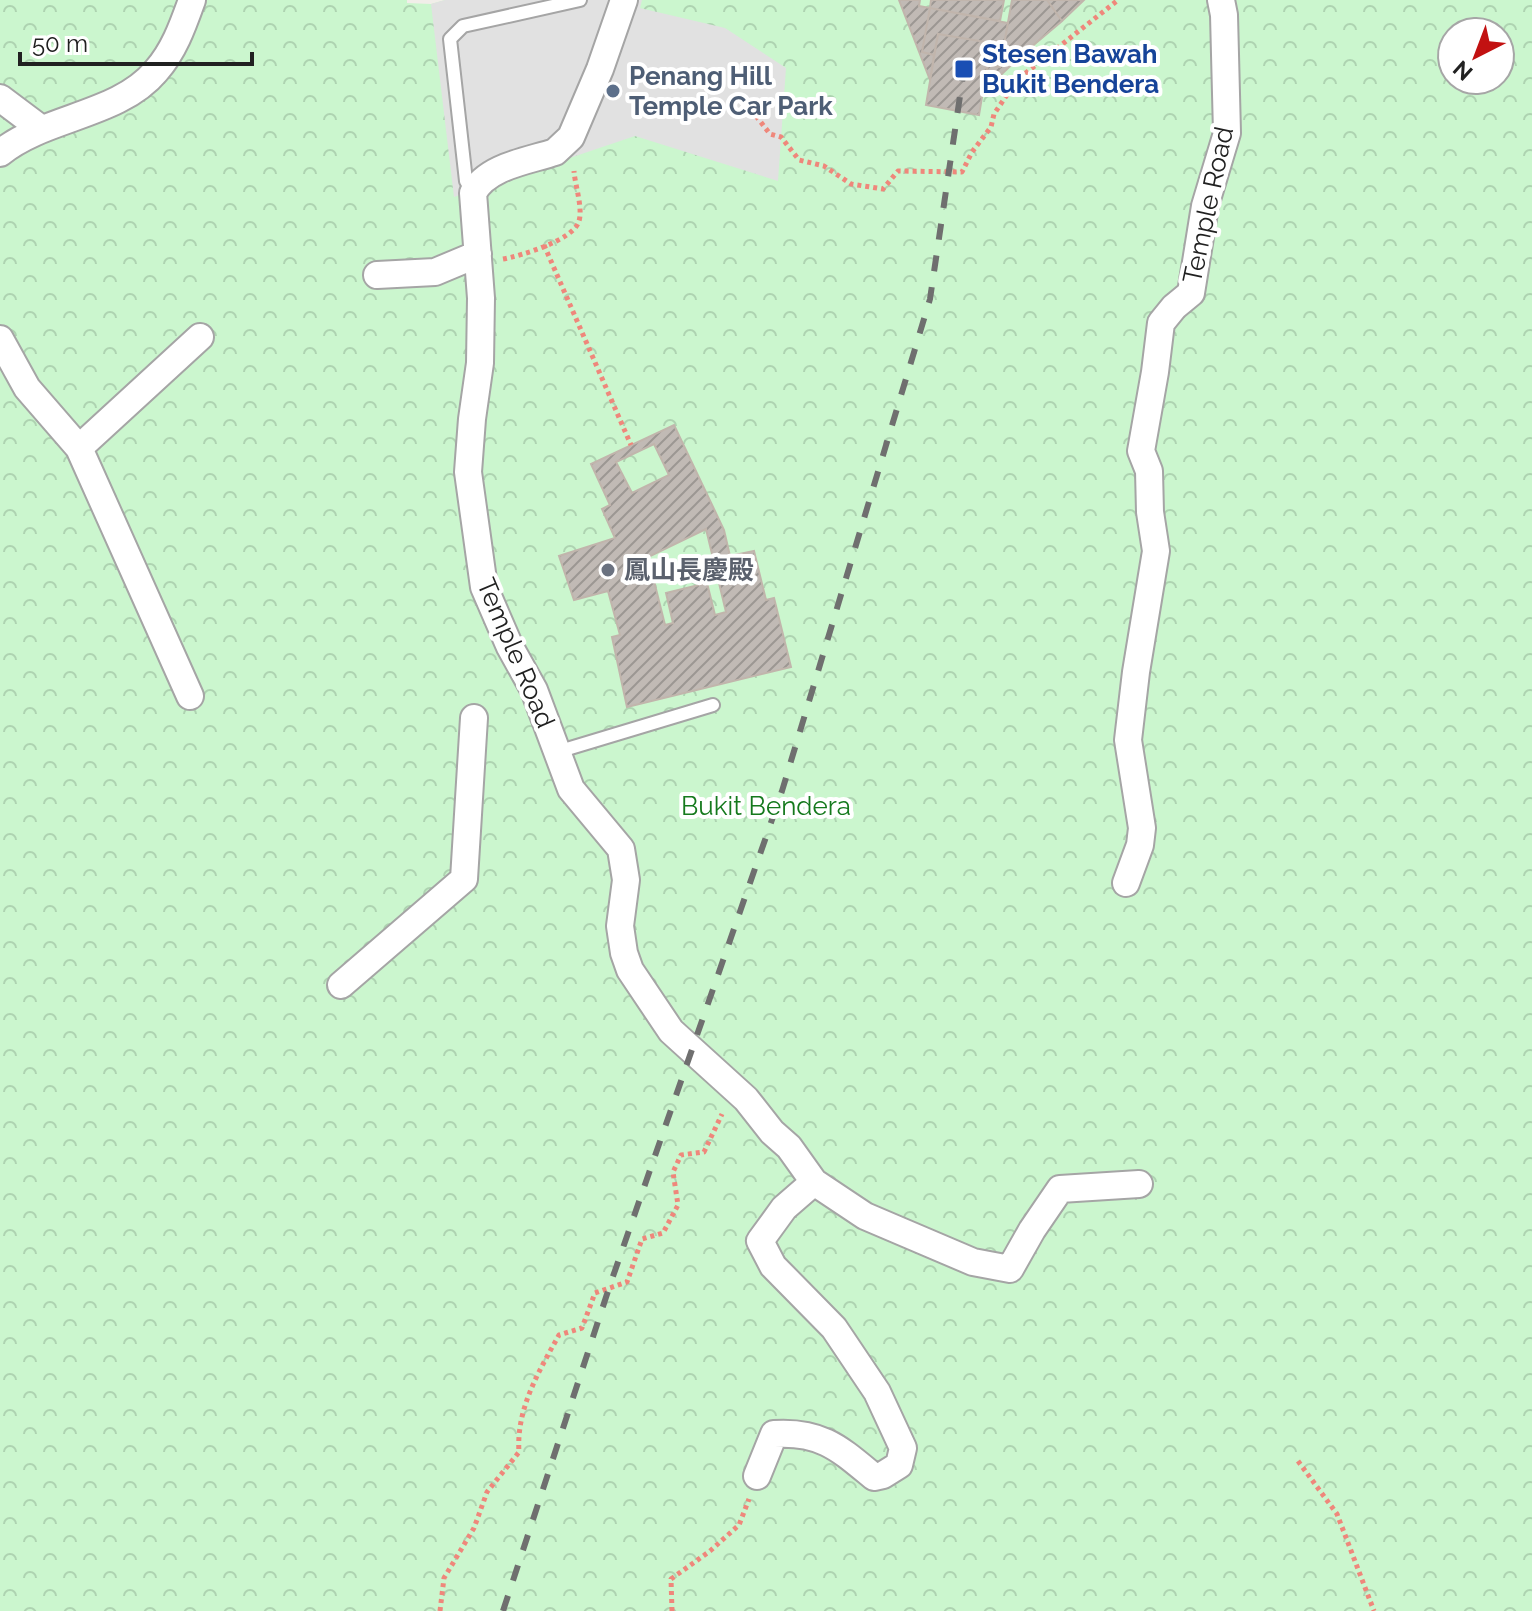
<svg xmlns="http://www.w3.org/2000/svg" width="1532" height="1611" viewBox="0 0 1532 1611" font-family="Raleway,'Noto Sans SC',sans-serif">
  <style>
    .park { fill: url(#park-crowns); fill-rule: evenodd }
    .parking { fill: #e1e1e1 }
    .building { fill: url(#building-hatch); stroke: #c1b5ac; stroke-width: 2; fill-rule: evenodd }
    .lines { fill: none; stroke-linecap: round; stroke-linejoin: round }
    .service-casing { stroke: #a5a5a5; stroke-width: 16 }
    .minor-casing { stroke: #a5a5a5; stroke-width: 30 }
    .path { stroke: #ef877b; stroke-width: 5; stroke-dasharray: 4 4; stroke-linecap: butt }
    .service { stroke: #fff; stroke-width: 12 }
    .minor { stroke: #fff; stroke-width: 26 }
    .rail { stroke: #6f6f6f; stroke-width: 6; stroke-dasharray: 16 16; stroke-linecap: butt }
    .transit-dot { fill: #1a4fb4; stroke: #fff; stroke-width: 3 }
    .service-dot { fill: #5c6f8a; stroke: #fff; stroke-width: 3 }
    .worship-dot { fill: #6b7280; stroke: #fff; stroke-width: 3 }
    .labels { text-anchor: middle; stroke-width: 8; stroke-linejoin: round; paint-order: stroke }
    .transit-label { font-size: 26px; font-weight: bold; fill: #164399; stroke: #fff; text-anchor: start }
    .service-label { font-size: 26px; font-weight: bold; fill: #4e5e75; stroke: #fff; text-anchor: start }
    .street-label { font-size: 26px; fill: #212121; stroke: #fff }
    .worship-label { font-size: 26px; font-weight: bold; fill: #5b616d; stroke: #fff; text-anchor: start }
    .park-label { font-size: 26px; fill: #15791d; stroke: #fff }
  </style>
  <defs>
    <pattern id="park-crowns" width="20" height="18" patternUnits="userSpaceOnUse" patternTransform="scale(2)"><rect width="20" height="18" fill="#cbf6ce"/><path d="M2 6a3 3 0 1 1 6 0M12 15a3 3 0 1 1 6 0" fill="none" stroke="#aed3b1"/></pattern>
    <pattern id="building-hatch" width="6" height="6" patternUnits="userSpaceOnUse" patternTransform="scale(2)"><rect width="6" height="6" fill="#c1bab5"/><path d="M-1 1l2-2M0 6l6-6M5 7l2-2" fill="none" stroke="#9c9793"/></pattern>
  </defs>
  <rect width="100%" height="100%" fill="#f1eee9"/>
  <path class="park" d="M 0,0 L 407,0 L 407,3 L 431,4 L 445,0 L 1532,0 L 1532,1611 L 0,1611 ZM 1452,32 L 1500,32 L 1500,80 L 1452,80 Z"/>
  <path class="parking" d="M 445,0 L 642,0 L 640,8 L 725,28 L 786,68 L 778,181 L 635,136 L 454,197 L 431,4 Z"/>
  <path class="building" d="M 899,0 L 920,0 L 919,6 L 930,8 L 922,52 L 934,55 L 930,80 Z
    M 931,0 L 1004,0 L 1000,21 L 930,8 Z
    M 1012,0 L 1047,0 L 1062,21 L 1023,54 L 1003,50 Z
    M 1047,0 L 1084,0 L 1062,21 Z
    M 930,8 L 1008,23 L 1000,67 L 988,65 L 991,43 L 938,34 L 934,55 L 922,52 Z
    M 938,34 L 991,43 L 979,115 L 926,105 Z
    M 1003,50 L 1023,54 L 984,91 L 988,65 L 1000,67 Z
    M 674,425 L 724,530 L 730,556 L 754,551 L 766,600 L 774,598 L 791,667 L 627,707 L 612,637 L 620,635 L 608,591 L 574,600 L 559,556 L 615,538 L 602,509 L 610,505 L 591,464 ZM 654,444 L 669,475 L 632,493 L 616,462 ZM 706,529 L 726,612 L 715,615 L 707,583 L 666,593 L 673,623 L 665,625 L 648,557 Z"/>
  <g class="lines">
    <g class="service-casing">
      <path id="service" d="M 473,193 L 466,181 L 450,39 L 463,26 L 580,0
        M 557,752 L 713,705"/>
    </g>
    <g class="minor-casing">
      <path id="minor" d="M 624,0 L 600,69 L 571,137 L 555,152 C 528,161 487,166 473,193 L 481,298 L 480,363 L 472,419 L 468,472 L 484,587 L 510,647 L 534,690 L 571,789 L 621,849 L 626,880 L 620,926 L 624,953 L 630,970 L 671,1031 L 746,1099 L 772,1132 L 789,1147 L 814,1182 L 865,1216 L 973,1262 L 1010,1269 L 1032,1230 L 1060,1189 L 1139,1184
        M 0,98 L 40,128
        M 0,153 C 46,116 118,116 156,71 C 174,51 183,25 192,0
        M 377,275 L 435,272 L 478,254
        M 0,339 L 27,388 L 79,448 L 190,696
        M 79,448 L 200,337
        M 1126,883 L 1140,845 L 1142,828 L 1128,740 L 1136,672 L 1156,551 L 1150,512 L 1149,471 L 1141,451 L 1155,372 L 1161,323 L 1174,307 L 1191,293 L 1205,206 L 1227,133 L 1224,15 L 1221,0
        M 341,985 L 464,879 L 474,718
        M 757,1476 L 774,1434 C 822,1431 840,1449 874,1477 L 883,1475 L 899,1465 L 903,1448 L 877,1392 L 834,1328 L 773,1266 L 760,1241 L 784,1208 L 814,1182"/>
    </g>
    <path class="path" d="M 756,116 L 770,134 L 781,137 L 799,160 L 824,166 L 851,184 L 883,189 L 898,171 L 962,172 L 972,152 L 991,127 L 994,114 L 1017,80 L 1118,0
      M 544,245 L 631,445
      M 503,259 C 520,256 574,240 579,221 C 583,208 575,185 574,171
      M 1298,1461 L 1337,1514 L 1374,1611
      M 440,1611 L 444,1578 L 474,1528 L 487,1492 L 519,1452 C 516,1409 539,1371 559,1335 L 582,1328 L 595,1293 L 627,1282 L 642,1239 L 663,1233 L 678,1205 L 673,1172 L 681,1155 L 704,1152 L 722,1114
      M 672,1611 L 671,1579 L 710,1551 L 739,1525 L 749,1499"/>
    <use href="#service" class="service"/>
    <use href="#minor" class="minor"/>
    <path class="rail" d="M 503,1611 L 610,1285 L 782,791 L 930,299 L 964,69"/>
  </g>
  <rect class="transit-dot" x="954" y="59" width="20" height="20" rx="4"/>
  <circle class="service-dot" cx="613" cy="91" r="8"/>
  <circle class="worship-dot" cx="608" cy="570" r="8"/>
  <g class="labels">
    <g class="transit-label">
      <text x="982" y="63">Stesen Bawah<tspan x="982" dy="30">Bukit Bendera</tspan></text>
    </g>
    <g class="service-label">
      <text x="629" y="85">Penang Hill<tspan x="629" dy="30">Temple Car Park</tspan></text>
    </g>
    <g class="street-label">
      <text transform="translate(1208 205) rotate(-78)" y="9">Temple Road</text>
      <text transform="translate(516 653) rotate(67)" y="9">Temple Road</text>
    </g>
    <g class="worship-label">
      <text x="624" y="579">鳳山長慶殿</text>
    </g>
    <g class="park-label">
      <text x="766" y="815">Bukit Bendera</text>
    </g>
  </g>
  <g transform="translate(1476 56) rotate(222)"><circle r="38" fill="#ffffff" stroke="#a6a6a6" stroke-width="2"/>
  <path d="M0-6L14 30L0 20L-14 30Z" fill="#c21111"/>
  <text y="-12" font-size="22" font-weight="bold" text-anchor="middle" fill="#212121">N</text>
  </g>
  <path d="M20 52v12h232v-12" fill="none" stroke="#212121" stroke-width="4"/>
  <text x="32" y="52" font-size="24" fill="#212121" stroke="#ffffff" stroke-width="6" paint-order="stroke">50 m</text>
</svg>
